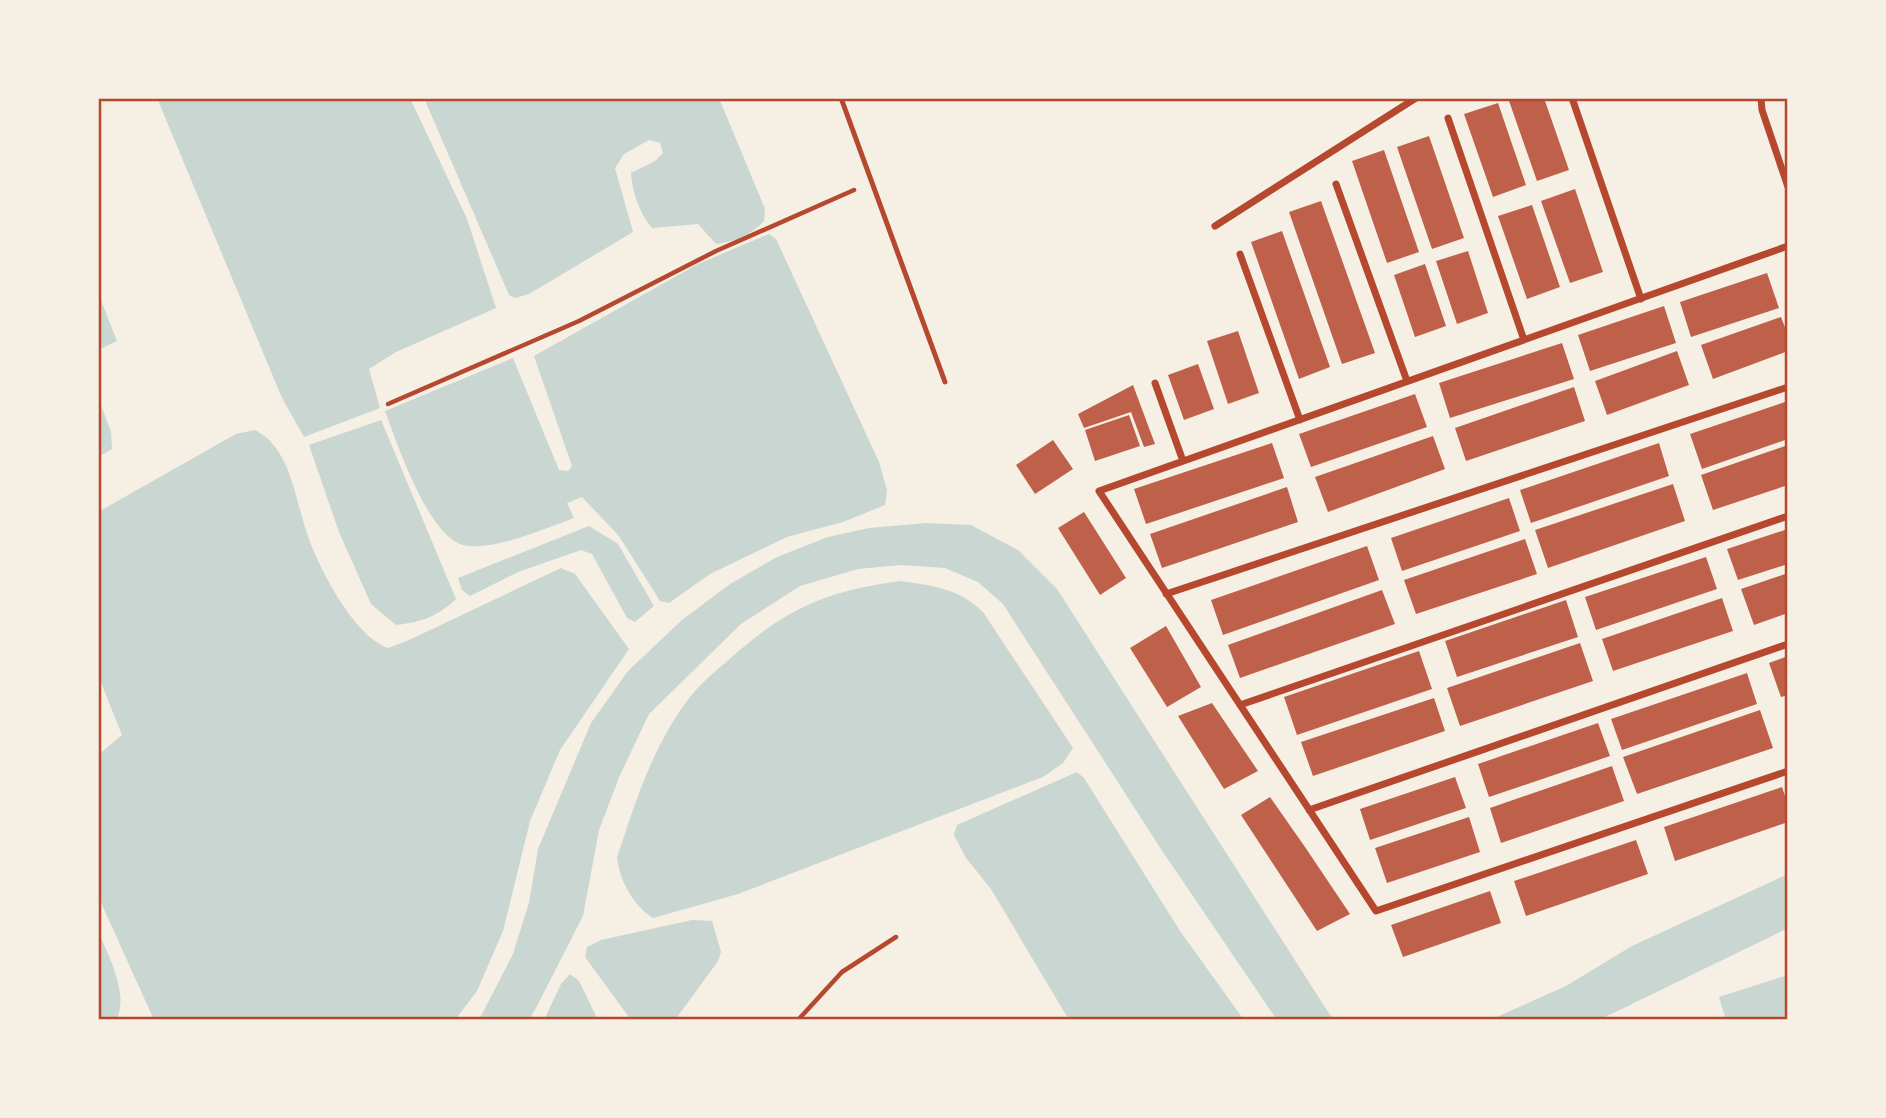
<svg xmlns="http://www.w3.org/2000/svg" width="1886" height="1118" viewBox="0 0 1886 1118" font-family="'Roboto Condensed',sans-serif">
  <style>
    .water { fill: #c9d6d2 }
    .building { fill: #bf614a }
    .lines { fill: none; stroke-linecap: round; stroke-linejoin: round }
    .path { stroke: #b5482f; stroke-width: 4.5 }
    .service { stroke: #b5482f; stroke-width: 5 }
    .minor { stroke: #b5482f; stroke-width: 7 }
    .neatline { fill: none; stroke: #b5482f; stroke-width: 2.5 }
  </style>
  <rect width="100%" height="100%" fill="#f6efe4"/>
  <path class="water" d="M 157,98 L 410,98 L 467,219 L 496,308 L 396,352 L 369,369 L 380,408 L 304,437 L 282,398 Z
    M 424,98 L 719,98 L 765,209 L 764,221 C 751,235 734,242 716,244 L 698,224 L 652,228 C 640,214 632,192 631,173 L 655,161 L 663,153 L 660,143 L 649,140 L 624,154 L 615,168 L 633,232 L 529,294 L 515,298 L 509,295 Z
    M 769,234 L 776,239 L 879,462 L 887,490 L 885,505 L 843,522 L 787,537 L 710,574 L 669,603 L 660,601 L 619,536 L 582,497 L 567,503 L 574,518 C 546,528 492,552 463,545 C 428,536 397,443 385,411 L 513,358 L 559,470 L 568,471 L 572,466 L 534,356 L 698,264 Z
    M 98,293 L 117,341 L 98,350 Z
    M 98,397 L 111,432 L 112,449 L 98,457 Z
    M 381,420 L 456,599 C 437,617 421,622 396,625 L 371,604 L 339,532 L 309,445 Z
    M 255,430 C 289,447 294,493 305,527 C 315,562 353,636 388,648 L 407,641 L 561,568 L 575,574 L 629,649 L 560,750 L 530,821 L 503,931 L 477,991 L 455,1020 L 154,1020 L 98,896 L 98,755 L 122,735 L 98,675 L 98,512 L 236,434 Z
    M 926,523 L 971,525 L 1018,550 L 1057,589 L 1330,1015 L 1338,1020 L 1277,1020 L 1161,849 L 1003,604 L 978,582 L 945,568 L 901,565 L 858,569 L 800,586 L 741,624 L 649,714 L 620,775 L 599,830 L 583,916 L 537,1006 L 529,1020 L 479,1020 L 513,954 L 529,903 L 538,849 L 591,723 L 628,671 L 682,620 L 730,584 L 777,557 L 828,537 L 869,528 Z
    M 589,526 L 618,544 L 654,606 L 635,622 L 627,618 L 592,554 L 581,550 L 518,572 L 470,596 L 462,590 L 458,578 Z
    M 901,581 C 934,586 958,588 983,612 L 1073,748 L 1063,763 L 1043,777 L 738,894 L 653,918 C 633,905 620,881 617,858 C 634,805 653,746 687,701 C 699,684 717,670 733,656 C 789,607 827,591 901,581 Z
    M 1077,772 L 1084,778 L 1180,931 L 1244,1020 L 1072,1020 L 1066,1015 L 991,889 L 966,858 L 954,835 L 957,825 Z
    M 1788,874 L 1788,928 L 1599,1020 L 1490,1020 L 1566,986 L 1632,946 Z
    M 692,920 L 712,921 L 721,952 L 718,961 L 675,1020 L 631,1020 L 585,957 L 587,947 L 601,940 Z
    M 98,931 C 108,955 130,995 116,1020 L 98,1020 Z
    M 570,974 L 579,981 L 598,1020 L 544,1020 L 561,984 Z
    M 1788,975 L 1788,1020 L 1726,1020 L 1719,997 Z"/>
  <path class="building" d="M 1508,98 L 1544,98 L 1569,170 L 1537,181 Z
    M 1498,103 L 1526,185 L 1493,197 L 1464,114 Z
    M 1429,136 L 1464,238 L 1432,249 L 1397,147 Z
    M 1384,150 L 1419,252 L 1387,263 L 1352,161 Z
    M 1575,189 L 1603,272 L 1570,283 L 1541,201 Z
    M 1321,201 L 1375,353 L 1342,364 L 1289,212 Z
    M 1532,205 L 1560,287 L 1527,299 L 1498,216 Z
    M 1282,231 L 1330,367 L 1299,379 L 1251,242 Z
    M 1468,251 L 1488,313 L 1457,324 L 1436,261 Z
    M 1425,264 L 1446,326 L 1415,337 L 1394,275 Z
    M 1767,273 L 1779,308 L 1691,337 L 1680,302 Z
    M 1664,306 L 1676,343 L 1590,371 L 1578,335 Z
    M 1781,317 L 1788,335 L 1788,351 L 1713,379 L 1701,345 Z
    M 1238,331 L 1259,393 L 1228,404 L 1207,341 Z
    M 1562,343 L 1574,379 L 1450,418 L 1439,383 Z
    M 1677,351 L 1689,385 L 1607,415 L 1595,381 Z
    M 1198,364 L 1214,409 L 1184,420 L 1168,375 Z
    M 1133,385 L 1155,444 L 1144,447 L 1131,412 L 1084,428 L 1078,414 Z
    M 1574,387 L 1585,421 L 1466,461 L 1455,428 Z
    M 1415,394 L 1427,427 L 1311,467 L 1299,434 Z
    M 1788,401 L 1788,439 L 1702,469 L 1690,434 Z
    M 1129,415 L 1140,446 L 1095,461 L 1085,430 Z
    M 1433,436 L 1445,469 L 1328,512 L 1315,477 Z
    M 1053,440 L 1073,469 L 1035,494 L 1016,465 Z
    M 1272,443 L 1284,478 L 1146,524 L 1134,489 Z
    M 1659,443 L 1669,476 L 1531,523 L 1520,490 Z
    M 1788,445 L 1788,485 L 1713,510 L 1701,475 Z
    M 1673,484 L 1685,521 L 1548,568 L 1535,530 Z
    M 1287,487 L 1298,522 L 1162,568 L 1150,534 Z
    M 1509,498 L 1520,531 L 1402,571 L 1391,538 Z
    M 1084,512 L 1126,578 L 1100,595 L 1058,528 Z
    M 1788,529 L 1788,564 L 1738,580 L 1727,549 Z
    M 1525,539 L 1537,574 L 1416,614 L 1404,580 Z
    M 1367,546 L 1379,580 L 1223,635 L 1211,600 Z
    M 1706,557 L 1717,589 L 1596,630 L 1585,597 Z
    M 1788,573 L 1788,613 L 1754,625 L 1741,589 Z
    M 1382,590 L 1395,624 L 1240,678 L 1228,645 Z
    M 1722,598 L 1733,631 L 1613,671 L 1602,639 Z
    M 1566,600 L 1578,637 L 1457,677 L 1445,641 Z
    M 1166,626 L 1201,687 L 1167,707 L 1130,648 Z
    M 1580,643 L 1593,681 L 1460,726 L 1447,688 Z
    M 1419,651 L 1432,689 L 1297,735 L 1284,697 Z
    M 1788,656 L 1788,695 L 1781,697 L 1769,663 Z
    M 1747,673 L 1757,704 L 1622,750 L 1611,719 Z
    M 1434,698 L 1445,731 L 1313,776 L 1301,742 Z
    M 1212,703 L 1258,771 L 1224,789 L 1178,716 Z
    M 1760,710 L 1773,748 L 1637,794 L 1623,757 Z
    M 1598,723 L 1610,756 L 1489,797 L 1478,764 Z
    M 1612,766 L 1624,801 L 1501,843 L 1490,808 Z
    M 1455,777 L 1466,808 L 1370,840 L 1360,809 Z
    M 1782,787 L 1788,805 L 1788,822 L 1675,861 L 1664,827 Z
    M 1270,797 L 1305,847 L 1350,914 L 1317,931 L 1241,815 Z
    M 1469,817 L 1480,852 L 1387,883 L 1375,848 Z
    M 1636,840 L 1648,874 L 1526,916 L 1514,881 Z
    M 1490,891 L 1501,923 L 1403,957 L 1391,925 Z"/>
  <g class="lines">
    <path class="path" d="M 388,404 L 579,321 L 716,251 L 854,190
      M 798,1020 L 842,972 L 896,937"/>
    <path class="service" d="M 841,98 L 945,382"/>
    <path class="minor" d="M 1572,98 L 1641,299
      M 1761,98 L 1762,110 L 1788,187
      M 1448,118 L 1524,340
      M 1336,184 L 1407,381
      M 1215,226 L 1416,98
      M 1788,246 L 1099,491 L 1376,911 L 1788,771
      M 1240,254 L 1300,420
      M 1155,383 L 1183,461
      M 1166,594 L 1788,387
      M 1240,705 L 1788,516
      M 1309,810 L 1788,644"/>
  </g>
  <rect width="1886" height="1118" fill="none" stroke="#f6efe4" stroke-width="200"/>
  <rect x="100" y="100" width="1686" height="918" class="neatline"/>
</svg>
